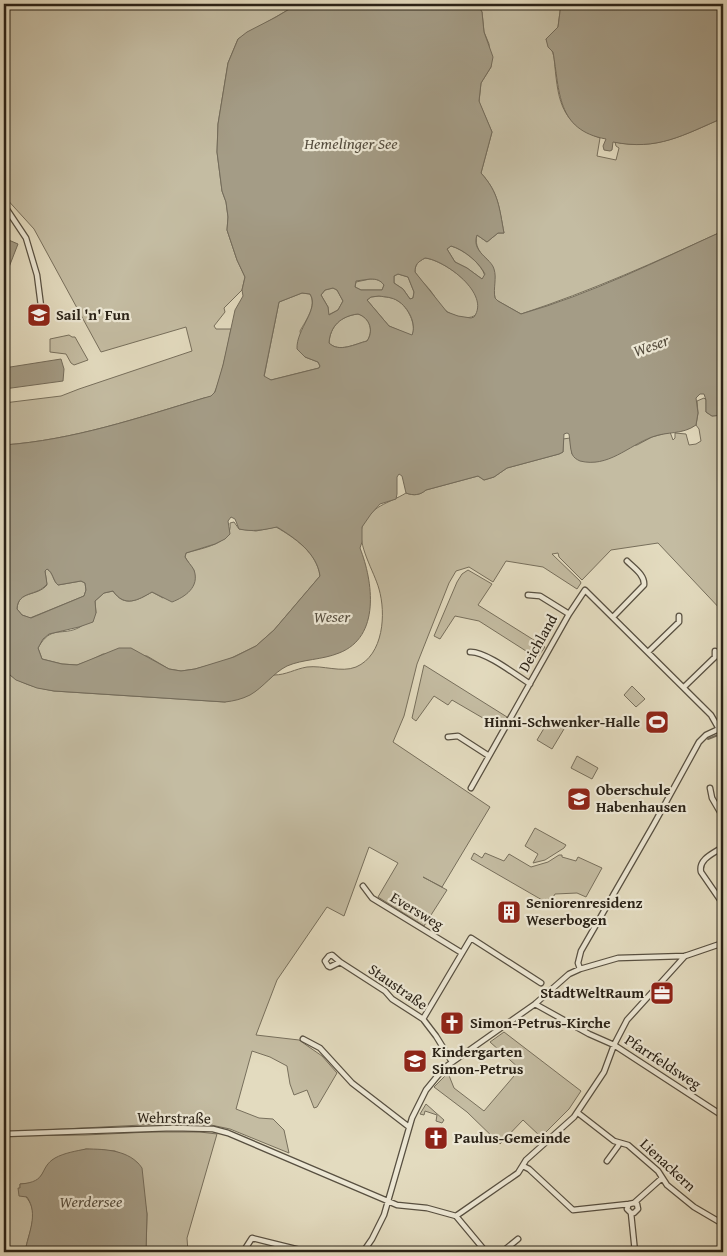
<svg xmlns="http://www.w3.org/2000/svg" width="727" height="1256" viewBox="0 0 727 1256" font-family="'Gentium Book Plus',serif">
  <style>
    .green { fill: #c4bca2; stroke: #776f5c }
    .water { fill: #a49c86; stroke: #736b5a; fill-rule: evenodd }
    .lines { fill: none; stroke-linecap: round; stroke-linejoin: round }
    .stream { stroke: #736b5a; stroke-width: 2 }
    .street-casing { stroke: #585041; stroke-width: 7 }
    .street { stroke: #ede8d5; stroke-width: 4.5 }
    .labels { text-anchor: middle; stroke-width: 4.5; stroke-linejoin: round; paint-order: stroke }
    .poi-label { font-size: 15px; font-weight: bold; fill: #2a2217; stroke: #ede8d5; text-anchor: start }
    .street-label { font-size: 15px; fill: #2a2217; stroke: #ede8d5 }
    .water-label { font-size: 16px; font-style: italic; fill: #554d3e; stroke: #ede8d5 }
  </style>
  <rect width="100%" height="100%" fill="#e3dbbf"/>
  <filter id="stains"><feTurbulence type="fractalNoise" baseFrequency=".004" numOctaves="4"/><feColorMatrix values="0 0 0 0 .2 0 0 0 0 .09 0 0 0 0 .02 0 0 0 .5 -.17"/></filter>
  <radialGradient id="worn" r=".72"><stop offset=".6" stop-color="#630" stop-opacity="0"/><stop offset="1" stop-color="#630" stop-opacity=".3"/></radialGradient>
  <path class="green" d="M 13,4 L 298,4 L 238,39 L 228,63 L 218,124 L 217,152 L 222,191 L 226,202 L 228,217 L 227,230 L 237,260 L 245,277 L 242,290 L 224,308 L 225,312 L 214,326 L 216,329 L 231,329 C 229,340 219,390 212,396 C 209,397 206,398 204,398 C 138,418 73,440 4,445 L 4,403 L 61,396 L 79,389 L 192,351 L 186,327 L 101,352 L 34,229 L 4,196 L 4,11 Z
    M 477,4 L 561,4 L 558,27 L 546,39 C 548,46 553,50 554,57 C 558,97 558,123 600,138 L 597,156 L 616,160 L 619,148 L 616,146 L 615,142 C 656,151 686,134 723,118 L 723,231 C 656,262 591,291 521,314 L 498,301 L 495,298 L 488,260 C 480,254 474,245 477,235 L 487,242 L 498,233 L 504,233 C 499,208 499,193 481,173 L 492,132 L 479,102 L 481,83 L 491,67 L 489,44 L 484,32 L 482,12 Z
    M 451,246 C 464,250 481,263 485,276 L 482,279 L 467,268 L 455,262 L 447,249 Z
    M 425,258 C 443,260 481,287 479,308 C 477,324 452,317 444,309 C 438,304 435,296 430,290 C 425,284 419,279 415,272 C 415,264 418,262 425,258 Z
    M 398,274 L 408,277 L 414,292 L 413,298 L 410,299 L 403,289 L 394,283 L 394,276 Z
    M 370,279 C 377,279 380,280 384,285 L 382,290 L 361,290 L 355,287 L 356,282 Z
    M 333,288 L 337,290 L 343,301 L 338,310 L 328,315 L 328,307 L 321,295 L 325,290 Z
    M 302,293 L 310,294 C 317,306 306,320 300,331 L 305,357 L 318,362 L 320,366 L 319,368 L 271,380 L 264,377 L 279,302 Z
    M 379,296 C 385,297 393,297 398,301 C 408,307 417,325 412,336 L 389,326 L 367,300 L 371,297 Z
    M 358,314 C 370,318 374,331 367,341 C 355,344 339,353 329,343 C 330,326 341,316 358,314 Z
    M 69,335 L 72,337 L 75,337 L 88,360 L 74,365 L 71,363 L 66,354 L 50,352 L 50,339 Z
    M 704,398 L 706,400 L 706,412 L 712,416 L 723,415 L 723,612 L 658,543 L 611,550 L 582,580 L 559,557 L 558,553 L 552,554 L 580,581 L 581,583 L 577,589 L 543,567 L 506,561 L 493,582 L 469,567 L 456,571 L 449,583 L 417,664 L 404,716 L 393,742 L 490,807 L 442,887 L 423,877 L 447,890 L 424,926 L 378,897 L 398,863 L 369,847 L 344,916 L 327,907 L 277,980 L 256,1035 L 299,1040 L 322,1056 L 337,1073 L 317,1107 L 314,1108 L 307,1090 L 294,1095 L 290,1084 L 287,1066 L 270,1057 L 252,1051 L 236,1109 L 259,1118 L 273,1119 L 284,1130 L 289,1153 L 230,1129 L 211,1125 L 181,1123 L 4,1132 L 4,670 C 20,684 33,687 54,691 L 225,702 L 260,687 L 274,675 C 286,675 295,669 307,667 C 323,665 341,673 356,667 C 384,655 386,613 379,589 C 374,571 357,545 362,527 C 369,506 390,503 406,493 C 414,496 420,495 426,490 L 478,476 L 484,480 L 494,477 L 507,468 L 559,454 L 563,452 L 563,439 L 570,438 L 572,454 L 637,445 L 652,437 L 670,432 L 673,440 L 675,438 L 675,433 L 686,434 L 689,445 L 696,444 L 701,441 L 699,429 L 696,425 L 698,413 L 697,401 Z
    M 234,522 L 239,529 L 256,531 L 276,527 C 295,538 317,553 320,576 L 274,630 L 256,646 L 225,661 L 195,669 L 181,671 L 169,669 L 147,656 L 103,654 L 91,660 L 77,665 L 62,664 L 42,659 L 38,648 C 51,624 62,637 80,627 C 86,623 91,617 96,613 L 95,601 L 104,593 L 113,591 C 124,608 138,600 152,592 L 163,598 L 194,571 L 185,557 L 186,553 C 202,548 233,544 230,523 Z
    M 47,569 C 53,572 53,581 58,585 L 81,581 L 85,583 L 86,590 L 84,596 L 30,618 L 22,615 L 17,609 C 18,590 37,597 47,585 L 45,571 Z
    M 468,570 L 492,584 L 478,605 L 545,647 L 537,658 L 479,621 L 455,616 L 440,639 L 434,636 L 457,582 L 462,574 Z
    M 424,665 L 507,717 L 500,728 L 452,700 L 448,705 L 434,696 L 416,721 L 412,718 Z
    M 632,686 L 645,699 L 636,707 L 624,695 Z
    M 549,720 L 564,729 L 552,749 L 537,740 Z
    M 577,756 L 598,768 L 592,779 L 571,768 Z
    M 535,828 L 566,845 L 564,848 L 545,860 L 533,863 L 538,854 L 525,846 Z
    M 474,853 L 482,858 L 485,853 L 504,861 L 509,854 L 531,867 L 548,862 L 559,855 L 562,855 L 562,857 L 576,861 L 578,857 L 602,868 L 586,897 L 577,893 L 555,894 L 549,904 L 471,859 Z
    M 504,1032 L 581,1091 L 569,1109 L 541,1137 L 523,1120 L 500,1144 L 467,1112 L 434,1087 L 448,1073 L 454,1088 L 484,1111 L 520,1069 L 490,1042 Z
    M 426,1104 L 444,1120 L 442,1123 L 436,1121 L 437,1115 L 425,1111 L 424,1115 L 420,1114 Z
    M 151,1132 L 200,1132 L 217,1134 L 187,1238 L 188,1252 L 146,1252 L 147,1214 L 138,1163 L 115,1151 L 86,1149 L 52,1160 L 38,1180 L 33,1183 L 20,1184 L 20,1191 C 43,1210 29,1228 25,1252 L 4,1252 L 4,1136 L 85,1135 Z"/>
  <path class="water" d="M 298,4 L 477,4 L 482,12 L 484,32 L 493,57 L 491,67 L 481,83 L 479,101 L 492,132 L 481,173 C 499,193 499,207 504,233 L 498,233 L 487,242 L 477,235 C 471,252 491,258 494,269 C 497,278 493,288 495,298 L 498,301 L 521,314 C 591,294 657,261 723,231 L 723,415 L 712,416 L 706,412 L 706,400 L 704,394 L 700,394 L 696,398 L 698,413 L 696,425 C 682,435 668,431 652,437 C 628,446 608,468 580,461 C 576,459 574,458 572,454 C 570,448 570,440 569,434 L 567,433 L 564,434 L 563,452 L 559,454 L 507,468 L 494,477 L 484,480 L 478,476 L 426,490 C 420,495 414,496 406,493 L 402,476 L 399,474 L 397,477 L 397,494 L 396,499 L 380,504 L 371,514 L 362,527 L 362,542 L 360,548 C 373,581 381,637 339,653 C 322,660 303,659 287,666 C 273,673 264,687 250,695 C 242,699 234,701 225,702 L 54,691 L 37,688 L 16,680 L 4,670 L 4,445 C 73,440 138,418 204,398 L 211,396 L 215,392 L 223,365 L 235,310 L 243,296 L 242,290 L 245,277 L 237,260 L 227,230 L 228,217 L 226,202 L 222,191 L 217,152 L 218,124 L 228,63 L 238,39 L 247,32 L 276,17 ZM 451,246 C 463,249 479,262 485,274 L 482,279 L 467,268 L 455,262 L 447,249 ZM 425,258 C 445,260 491,294 474,317 L 471,318 L 458,316 L 447,312 L 415,272 C 415,264 418,262 425,258 ZM 398,274 L 408,277 L 414,292 L 413,298 L 410,299 L 403,289 L 394,283 L 394,276 ZM 370,279 C 377,279 380,280 384,285 L 382,290 L 361,290 L 355,287 L 356,281 ZM 333,288 L 337,290 L 343,301 L 338,310 L 329,315 L 328,307 L 321,295 L 325,290 ZM 302,293 L 310,294 C 320,309 296,329 297,349 L 305,357 L 318,362 L 320,366 L 319,368 L 271,380 L 264,376 L 279,302 ZM 379,296 C 385,297 392,297 398,301 C 408,307 417,324 412,335 L 389,326 L 367,300 L 371,297 ZM 358,314 C 370,318 374,331 367,341 C 355,344 339,353 329,343 C 330,326 341,316 358,314 ZM 231,517 L 235,519 L 239,529 C 253,532 263,530 277,527 C 295,538 317,553 320,576 L 274,630 L 256,646 L 234,657 L 195,669 L 181,671 L 169,669 L 131,648 L 119,648 L 77,665 L 62,664 L 42,659 L 38,648 L 43,639 L 49,634 L 79,627 L 93,622 L 96,613 L 95,601 L 104,593 L 113,591 C 125,608 138,600 152,592 L 172,602 C 185,597 200,587 194,570 C 192,566 187,561 185,557 L 186,553 L 215,544 L 225,539 L 230,534 L 228,521 ZM 47,569 C 53,572 53,581 58,585 L 81,581 L 85,583 L 86,590 L 84,596 L 31,618 L 22,615 L 17,609 C 18,590 37,597 47,584 L 45,571 Z
    M 561,4 L 573,4 L 578,6 L 582,4 L 723,4 L 723,118 C 683,135 658,151 613,142 L 612,150 L 610,151 L 604,150 L 603,146 L 606,139 C 556,130 560,91 553,52 L 548,47 L 546,39 L 558,27 Z
    M 4,238 L 18,244 L 4,280 Z
    M 61,359 L 64,369 L 63,381 L 4,389 L 4,368 Z
    M 86,1149 C 105,1149 130,1150 142,1168 L 147,1214 L 146,1252 L 25,1252 C 28,1234 39,1214 27,1197 L 19,1196 L 18,1188 L 20,1188 L 20,1184 C 49,1182 38,1168 55,1158 C 64,1153 76,1151 86,1149 Z"/>
  <g class="lines">
    <path class="stream" d="M 722,733 L 723,732
      M 708,739 L 718,735"/>
    <g class="street-casing">
      <path id="street" d="M 4,205 L 26,238 L 37,275 L 41,306
        M 528,595 L 540,596 L 569,614
        M 613,617 L 644,585 C 645,575 634,568 627,561
        M 470,652 C 485,651 516,675 530,684
        M 648,652 L 679,622 L 679,616
        M 684,687 L 715,657 L 715,651
        M 448,737 L 458,736 L 489,756
        M 471,788 L 569,614 L 585,590 L 711,715 L 719,729
        M 710,788 L 712,798 L 723,817
        M 723,847 C 714,853 698,859 701,872 L 723,904
        M 363,886 L 372,898 L 462,953
        M 332,955 L 340,962 L 330,967 L 328,966 L 325,961 L 329,956 Z
        M 340,962 L 385,991 L 392,999 L 423,1019 L 436,1036 L 452,1062
        M 580,969 L 578,963 L 581,951 L 654,824 L 699,742 L 706,735 L 723,727
        M 535,1004 L 589,1034 L 614,1045 L 723,1116
        M 423,1019 L 471,938 L 541,983
        M 303,1039 L 320,1048 L 352,1083 L 409,1127
        M 578,1113 L 614,1141 L 628,1145 L 658,1171 L 667,1185 L 694,1207 L 723,1224
        M 4,1134 L 173,1128 L 213,1129 L 228,1133 L 397,1205 L 427,1208 L 456,1216 L 518,1173 L 526,1160 L 574,1117 L 604,1072 L 614,1045 L 627,1020 L 685,956
        M 607,1161 L 618,1146 L 619,1143
        M 523,1166 L 529,1169 L 573,1210 L 629,1204
        M 634,1203 L 637,1204 L 638,1209 L 634,1213 L 631,1213 L 627,1209 L 629,1204 L 634,1203 L 662,1178
        M 631,1213 L 635,1252
        M 456,1216 L 486,1252
        M 243,1252 L 252,1238 L 308,1252
        M 363,1252 L 372,1239 L 384,1215 L 412,1118 L 426,1090 L 444,1068 L 535,1004 L 569,974 L 580,969 L 618,958 L 685,956 L 723,943
        M 502,1252 L 518,1239"/>
    </g>
    <use href="#street" class="street"/>
  </g>
  <defs>
    <g id="school-square" transform="scale(1.25)"><rect x="-9" y="-9" width="18" height="18" rx="4" fill="#8f2418" stroke="#ede8d5"/><path d="M0-5L7-2L0 1L-7-2ZM-4 1L0 2.5L4 1V4Q0 6-4 4Z" fill="#fff"/></g>
    <g id="stadium-square" transform="scale(1.25)"><rect x="-9" y="-9" width="18" height="18" rx="4" fill="#8f2418" stroke="#ede8d5"/><path d="M0-5a6.5 5 0 1 0 0 10a6.5 5 0 1 0 0-10ZM-3.5-1.8h7v3.6h-7Z" fill="#fff"/></g>
    <g id="building-square" transform="scale(1.25)"><rect x="-9" y="-9" width="18" height="18" rx="4" fill="#8f2418" stroke="#ede8d5"/><path d="M-4-6H4V6H1V3H-1V6H-4ZM-2.5-4.3h1.7v1.8h-1.7ZM.8-4.3h1.7v1.8H.8ZM-2.5-1h1.7V.8h-1.7ZM.8-1h1.7V.8H.8Z" fill="#fff"/></g>
    <g id="office-square" transform="scale(1.25)"><rect x="-9" y="-9" width="18" height="18" rx="4" fill="#8f2418" stroke="#ede8d5"/><path d="M-6-3h4V-5.5h4V-3h4V5H-6ZM-1-4.5V-3h2v-1.5ZM-6 0V1H6V0Z" fill="#fff"/></g>
    <g id="church-square" transform="scale(1.25)"><rect x="-9" y="-9" width="18" height="18" rx="4" fill="#8f2418" stroke="#ede8d5"/><path d="M-1.2-6h2.4v3.5h3.3v2.4h-3.3V6h-2.4V-.1h-3.3v-2.4h3.3Z" fill="#fff"/></g>
  </defs>
  <g fill-rule="evenodd">
    <use href="#school-square" x="39" y="315"/>
    <use href="#stadium-square" x="657" y="722"/>
    <use href="#school-square" x="579" y="799"/>
    <use href="#building-square" x="509" y="912"/>
    <use href="#office-square" x="662" y="993"/>
    <use href="#church-square" x="452" y="1023"/>
    <use href="#school-square" x="415" y="1061"/>
    <use href="#church-square" x="436" y="1138"/>
  </g>
  <g class="labels">
    <g class="poi-label">
      <text x="56" y="320">Sail 'n' Fun</text>
      <text x="640" y="727" text-anchor="end">Hinni-Schwenker-Halle</text>
      <text x="596" y="795">Oberschule<tspan x="596" dy="17">Habenhausen</tspan></text>
      <text x="526" y="908">Seniorenresidenz<tspan x="526" dy="17">Weserbogen</tspan></text>
      <text x="644" y="998" text-anchor="end">StadtWeltRaum</text>
      <text x="470" y="1028">Simon-Petrus-Kirche</text>
      <text x="432" y="1057">Kindergarten<tspan x="432" dy="17">Simon-Petrus</tspan></text>
      <text x="454" y="1143">Paulus-Gemeinde</text>
    </g>
    <g class="street-label">
      <text transform="translate(538 643) rotate(-61)" y="5">Deichland</text>
      <text transform="translate(417 911) rotate(31)" y="5">Eversweg</text>
      <text transform="translate(398 987) rotate(35)" y="5">Staustraße</text>
      <text transform="translate(663 1062) rotate(33)" y="5">Pfarrfeldsweg</text>
      <text transform="translate(174 1118) rotate(1)" y="5">Wehrstraße</text>
      <text transform="translate(668 1165) rotate(43)" y="5">Lienackern</text>
    </g>
    <g class="water-label">
      <text x="351" y="149">Hemelinger See</text>
      <text transform="translate(651 345) rotate(-20)" y="6">Weser</text>
      <text x="332" y="622">Weser</text>
      <text x="91" y="1207">Werdersee</text>
    </g>
  </g>
  <rect width="727" height="1256" fill="none" stroke="#e3dbbf" stroke-width="20"/>
  <rect x="5" y="5" width="717" height="1246" fill="none" stroke="#2a2217" stroke-width="2.5"/>
  <rect x="10" y="10" width="707" height="1236" fill="none" stroke="#2a2217"/>
  <rect width="100%" height="100%" filter="url(#stains)"/>
  <rect width="100%" height="100%" fill="url(#worn)"/>
</svg>
